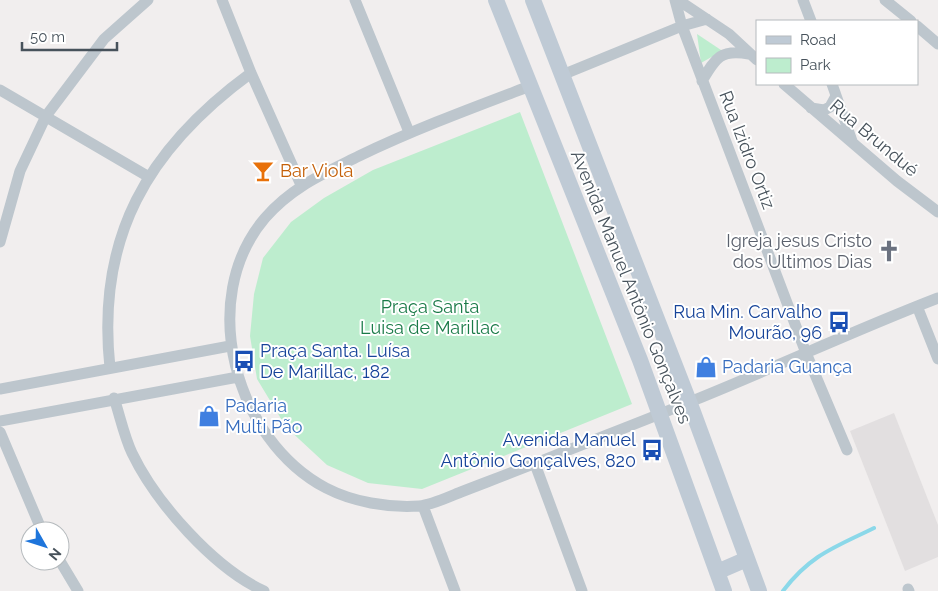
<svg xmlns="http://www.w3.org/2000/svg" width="938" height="591" viewBox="0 0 938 591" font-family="Raleway,sans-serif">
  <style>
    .education { fill: #e2dfe0 }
    .green { fill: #bdedce }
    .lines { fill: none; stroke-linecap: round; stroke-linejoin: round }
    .stream { stroke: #8bd8e9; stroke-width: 4 }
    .street { stroke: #bdc6cd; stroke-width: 11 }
    .secondary { stroke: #bfcad5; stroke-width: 16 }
    .labels { text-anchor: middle; stroke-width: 4; stroke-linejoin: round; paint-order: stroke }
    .street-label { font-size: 18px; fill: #47525b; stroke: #fff }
    .food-label { font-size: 18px; fill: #c56008; stroke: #fff; text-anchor: start }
    .worship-label { font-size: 18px; fill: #5b616d; stroke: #fff; text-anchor: end }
    .park-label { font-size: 18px; fill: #197a47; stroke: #fff }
    .transit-label { font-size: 18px; fill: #164399; stroke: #fff; text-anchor: end }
    .shop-label { font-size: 18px; fill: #366cbe; stroke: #fff; text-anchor: start }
  </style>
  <rect width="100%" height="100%" fill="#f1eeee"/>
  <path class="education" d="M 894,413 L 938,525 L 938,557 L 905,571 L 850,431 Z"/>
  <path class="green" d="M 697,34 L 727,54 L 715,55 L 701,63 Z
    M 520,112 L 632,404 L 422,489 L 368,483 L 327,465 L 286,427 L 257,379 L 250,336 L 254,294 L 263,258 L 291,222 L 324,198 L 373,170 Z"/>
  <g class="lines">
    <path class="stream" d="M 783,591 C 810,555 835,547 874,528"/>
    <path class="street" d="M 222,0 L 251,73 L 301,185
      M 355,0 L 409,132
      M 675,0 L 682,26 L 806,353 L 847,450
      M 678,0 L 729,34 L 757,60
      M 803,0 L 811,21
      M 885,0 L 911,21
      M 917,26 L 938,44
      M 562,75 L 682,26 L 707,19
      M 702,81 C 716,57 721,49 749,54
      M 784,84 L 897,181 L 938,212
      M 832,84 L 852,141
      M 530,86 C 472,108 415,129 359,156 C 323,174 292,187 265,218 C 196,299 235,440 326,488 C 353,502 388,508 419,506 C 432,505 448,497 461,492 C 492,480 524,468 556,455 C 601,437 646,420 692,401 C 774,368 855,330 938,298
      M 0,90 L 149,177
      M 811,108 L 824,110 L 830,107 L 836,96
      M 0,242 L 20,171 L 46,116 L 104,39 L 148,0
      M 917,306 L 938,359
      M 110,368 C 96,238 147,149 251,73
      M 0,389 L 230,346
      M 114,398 C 120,416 124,436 132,453 C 156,503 214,568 264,591
      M 0,421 L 238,377
      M 0,432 L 42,531
      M 535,464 L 582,591
      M 423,506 L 455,591
      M 60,561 L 78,591
      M 908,589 L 909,591"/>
    <path class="secondary" d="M 496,0 L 640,360 L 724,591
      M 533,0 L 693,412 L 759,591
      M 717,572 L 747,559"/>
  </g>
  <defs>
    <g id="bar-bare" transform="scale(1.725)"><path d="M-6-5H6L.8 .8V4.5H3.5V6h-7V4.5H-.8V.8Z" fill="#e8710a" stroke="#fff" stroke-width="2.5" paint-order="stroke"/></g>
    <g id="church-bare" transform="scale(1.725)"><path d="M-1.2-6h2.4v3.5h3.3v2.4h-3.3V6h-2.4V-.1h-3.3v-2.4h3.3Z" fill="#6b7280" stroke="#fff" stroke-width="2.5" paint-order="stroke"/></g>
    <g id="bus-bare" transform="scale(1.725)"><path d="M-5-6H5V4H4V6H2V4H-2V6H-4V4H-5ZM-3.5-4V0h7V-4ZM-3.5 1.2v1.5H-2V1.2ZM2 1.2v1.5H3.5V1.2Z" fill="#1a4fb4" stroke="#fff" stroke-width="2.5" paint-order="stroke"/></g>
    <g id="shop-bare" transform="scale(1.725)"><path d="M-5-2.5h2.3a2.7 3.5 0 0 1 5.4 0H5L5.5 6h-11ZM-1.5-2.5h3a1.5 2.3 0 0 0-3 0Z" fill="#3f7fe0" stroke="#fff" stroke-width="2.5" paint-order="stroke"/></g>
  </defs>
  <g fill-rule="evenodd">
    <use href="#bar-bare" x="263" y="171"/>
    <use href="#church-bare" x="889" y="251"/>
    <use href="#bus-bare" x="839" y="322"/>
    <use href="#bus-bare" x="244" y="361"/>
    <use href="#shop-bare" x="706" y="367"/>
    <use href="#shop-bare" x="209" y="416"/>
    <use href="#bus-bare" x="652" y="450"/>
  </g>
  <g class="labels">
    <g class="street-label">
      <text transform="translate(874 138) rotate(40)" y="6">Rua Brundué</text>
      <text transform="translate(747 150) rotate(69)" y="6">Rua Izidro Ortiz</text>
      <text transform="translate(631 287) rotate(68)" y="6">Avenida Manuel Antônio Gonçalves</text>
    </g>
    <g class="food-label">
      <text x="280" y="177">Bar Viola</text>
    </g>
    <g class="worship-label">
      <text x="872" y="247">Igreja jesus Cristo<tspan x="872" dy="21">dos Ultimos Dias</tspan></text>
    </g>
    <g class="park-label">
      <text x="430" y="313">Praça Santa<tspan x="430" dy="21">Luisa de Marillac</tspan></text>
    </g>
    <g class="transit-label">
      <text x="822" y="318">Rua Min. Carvalho<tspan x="822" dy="21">Mourão, 96</tspan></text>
      <text x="260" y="357" text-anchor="start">Praça Santa. Luísa<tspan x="260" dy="21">De Marillac, 182</tspan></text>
      <text x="636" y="446">Avenida Manuel<tspan x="636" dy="21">Antônio Gonçalves, 820</tspan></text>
    </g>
    <g class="shop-label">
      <text x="722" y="373">Padaria Guança</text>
      <text x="225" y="412">Padaria<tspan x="225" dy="21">Multi Pão</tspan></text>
    </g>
  </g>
  <rect x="756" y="20" width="162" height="65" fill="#ffffff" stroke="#b5babd"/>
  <rect x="766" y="36" width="25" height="8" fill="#bfcad5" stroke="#b5babd"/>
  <text x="800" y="45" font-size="15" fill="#47525b">Road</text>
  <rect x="766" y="58" width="25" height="15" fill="#bdedce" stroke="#b5babd"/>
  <text x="800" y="70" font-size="15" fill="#47525b">Park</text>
  <g transform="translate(45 546) rotate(129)"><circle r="24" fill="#ffffff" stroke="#b5babd"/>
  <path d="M0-4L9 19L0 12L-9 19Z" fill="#1e75db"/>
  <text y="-8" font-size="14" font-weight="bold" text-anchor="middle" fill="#47525b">N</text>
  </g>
  <path d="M22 42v8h95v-8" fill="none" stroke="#47525b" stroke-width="2.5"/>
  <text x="30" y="42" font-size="15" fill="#47525b" stroke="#ffffff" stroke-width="4" paint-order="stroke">50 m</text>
</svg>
